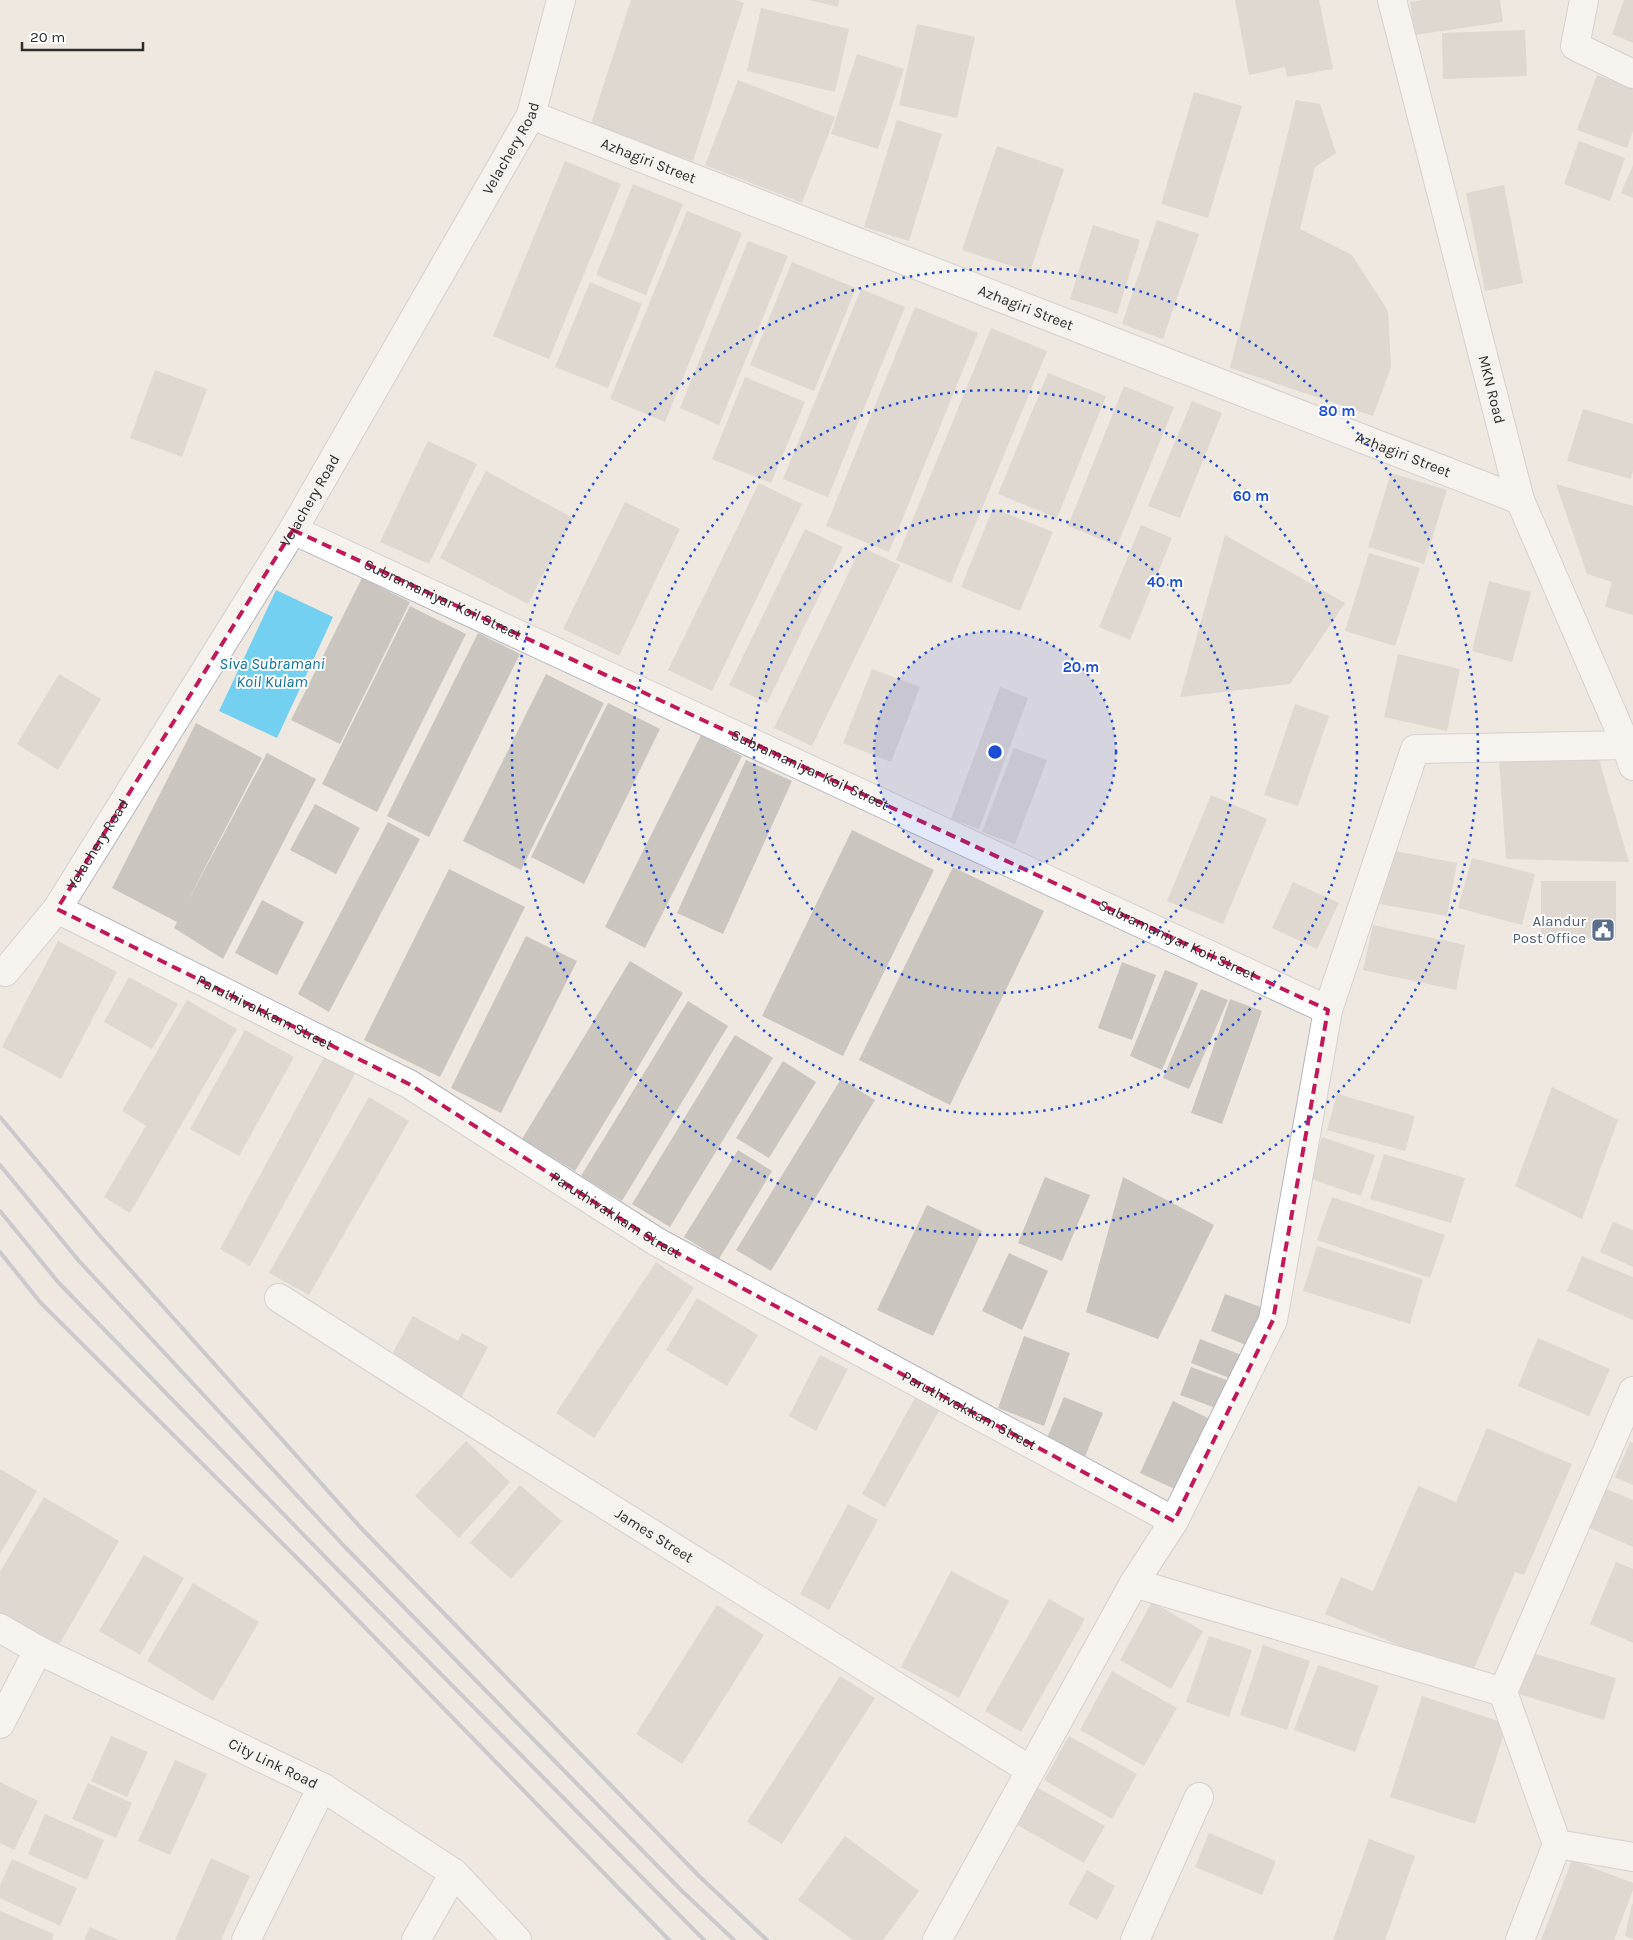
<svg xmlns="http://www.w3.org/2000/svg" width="1633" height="1940" viewBox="0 0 1633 1940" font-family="Karla,sans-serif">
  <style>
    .water { fill: #73d0f0 }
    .building { fill: #cac5bf }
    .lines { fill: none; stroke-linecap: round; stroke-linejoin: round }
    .minor-casing { stroke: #b3b6c1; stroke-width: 30 }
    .tertiary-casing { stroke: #b3b6c1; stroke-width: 30 }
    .minor { stroke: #fff; stroke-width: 28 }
    .tertiary { stroke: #fff; stroke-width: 28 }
    .rail { stroke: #a2a5b8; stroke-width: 4 }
    .marked { fill: none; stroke: #c2185b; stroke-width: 4; stroke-dasharray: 10 6; stroke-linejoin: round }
    .ring { fill: none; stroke: #1d4ed8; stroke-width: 2.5; stroke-dasharray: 2.5 5 }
    .labels { text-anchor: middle; stroke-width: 4; stroke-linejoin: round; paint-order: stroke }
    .street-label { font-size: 15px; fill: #2d2d2d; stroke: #fff }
    .service-label { font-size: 15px; fill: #4e5e75; stroke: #fff; text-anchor: end }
    .water-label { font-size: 16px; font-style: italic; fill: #0c70a2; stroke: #fff }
    .centre { fill: #1d4ed8; stroke: #fff; stroke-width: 2.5 }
    .ring-label { font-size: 15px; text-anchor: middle; font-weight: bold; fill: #1d4ed8; stroke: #fff; stroke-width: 4; stroke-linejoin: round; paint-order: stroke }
  </style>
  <rect width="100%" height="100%" fill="#efe8e0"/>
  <path class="water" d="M 276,590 L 333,617 L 277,738 L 219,711 Z"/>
  <path class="building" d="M 631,0 L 736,0 L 744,3 L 693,161 L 590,127 Z
    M 809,0 L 839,0 L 838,7 Z
    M 1235,0 L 1319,0 L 1333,69 L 1287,77 L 1285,67 L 1249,75 Z
    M 1422,0 L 1500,0 L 1503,22 L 1415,35 L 1410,2 Z
    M 1624,0 L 1633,0 L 1633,43 L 1612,34 Z
    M 761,8 L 849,29 L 835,92 L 747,71 Z
    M 917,24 L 975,37 L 957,118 L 899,105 Z
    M 1525,30 L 1527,76 L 1443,79 L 1442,33 Z
    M 857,54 L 904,69 L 878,149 L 831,134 Z
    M 1597,75 L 1633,88 L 1633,131 L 1627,148 L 1577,130 Z
    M 738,80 L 835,117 L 802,203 L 705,165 Z
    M 1194,92 L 1242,106 L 1208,218 L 1161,204 Z
    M 1296,100 L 1320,104 L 1336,153 L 1315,167 L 1300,229 L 1352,255 L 1388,311 L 1391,367 L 1373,416 L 1230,368 Z
    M 897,120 L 942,134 L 909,241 L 864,227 Z
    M 1579,141 L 1625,158 L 1610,201 L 1564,184 Z
    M 997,146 L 1064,169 L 1030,272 L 962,250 Z
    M 565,161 L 621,184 L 549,359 L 493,336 Z
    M 1633,165 L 1633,198 L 1621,193 Z
    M 633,184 L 683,204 L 646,295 L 596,275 Z
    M 1504,185 L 1523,283 L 1485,291 L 1466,193 Z
    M 687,211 L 742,233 L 665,422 L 610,399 Z
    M 1157,220 L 1199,234 L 1163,339 L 1122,324 Z
    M 1093,225 L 1140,240 L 1117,314 L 1070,299 Z
    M 748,241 L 788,256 L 719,425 L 680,408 Z
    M 792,262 L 856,288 L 814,391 L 750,365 Z
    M 590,282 L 642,304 L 608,388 L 555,367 Z
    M 861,289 L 905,307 L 828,497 L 783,479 Z
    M 915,307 L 978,333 L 889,552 L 826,526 Z
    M 991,328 L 1047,351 L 951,583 L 896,560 Z
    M 155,370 L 207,389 L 182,457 L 130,438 Z
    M 1048,373 L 1106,396 L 1057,518 L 998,494 Z
    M 745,377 L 805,402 L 771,483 L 712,459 Z
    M 1124,386 L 1174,407 L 1117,546 L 1068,526 Z
    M 1192,401 L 1222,413 L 1180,518 L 1148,506 Z
    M 1583,409 L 1633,424 L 1633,471 L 1631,479 L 1567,461 Z
    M 428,441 L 477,464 L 429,564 L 380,542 Z
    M 486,471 L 573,518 L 528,604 L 440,558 Z
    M 1391,473 L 1447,490 L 1424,564 L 1368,547 Z
    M 759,483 L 802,504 L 712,691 L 668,670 Z
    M 1556,484 L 1633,506 L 1633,615 L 1605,607 L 1612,582 L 1587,574 Z
    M 625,502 L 680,529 L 619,656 L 563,629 Z
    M 993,508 L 1053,532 L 1020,611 L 961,587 Z
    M 1141,525 L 1172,538 L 1130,640 L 1099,627 Z
    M 805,529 L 843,547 L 767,703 L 729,685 Z
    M 1225,535 L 1345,603 L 1290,684 L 1180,697 Z
    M 861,547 L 900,565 L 812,746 L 774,728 Z
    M 1369,553 L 1420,568 L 1395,646 L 1345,631 Z
    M 362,578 L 410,602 L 340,744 L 291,720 Z
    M 1489,581 L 1531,592 L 1512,662 L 1472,651 Z
    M 410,606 L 466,634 L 377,812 L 322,784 Z
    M 478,633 L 520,654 L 429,837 L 387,816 Z
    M 1398,654 L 1460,669 L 1447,731 L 1384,717 Z
    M 872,669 L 920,687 L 891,762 L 843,743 Z
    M 59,674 L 101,699 L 58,770 L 17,744 Z
    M 546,674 L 604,703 L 521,870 L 463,841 Z
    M 1000,687 L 1028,698 L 979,829 L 951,819 Z
    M 608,703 L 660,729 L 584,884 L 531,857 Z
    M 1295,704 L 1329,716 L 1298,806 L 1264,795 Z
    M 196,723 L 262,758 L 183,910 L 267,753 L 316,779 L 223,959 L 174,928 L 177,922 L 112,888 Z
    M 701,735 L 742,756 L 645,948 L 605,927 Z
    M 1014,748 L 1047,760 L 1015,844 L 982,832 Z
    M 1597,753 L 1629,862 L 1506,859 L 1499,760 Z
    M 746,760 L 792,781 L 723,934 L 677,913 Z
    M 1211,795 L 1267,819 L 1223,924 L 1167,901 Z
    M 315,804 L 360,828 L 336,874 L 290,850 Z
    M 388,822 L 420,839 L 329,1012 L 298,994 Z
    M 852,830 L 934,870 L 843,1056 L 762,1016 Z
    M 1390,850 L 1457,863 L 1447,916 L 1380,904 Z
    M 1472,858 L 1535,874 L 1522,925 L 1458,908 Z
    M 953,867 L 1044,911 L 950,1105 L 859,1060 Z
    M 449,869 L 525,907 L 440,1077 L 364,1040 Z
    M 1541,881 L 1616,881 L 1616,938 L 1541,939 Z
    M 1293,882 L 1339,903 L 1317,949 L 1272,928 Z
    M 262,900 L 304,922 L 277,975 L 235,953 Z
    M 1373,925 L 1465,945 L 1456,990 L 1363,970 Z
    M 526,936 L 577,961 L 501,1113 L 451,1088 Z
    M 58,941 L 117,972 L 61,1079 L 2,1047 Z
    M 630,961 L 683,993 L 575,1171 L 522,1139 Z
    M 1122,962 L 1156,975 L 1132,1040 L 1098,1028 Z
    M 1165,970 L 1198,983 L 1162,1070 L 1130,1056 Z
    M 129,977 L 178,1004 L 152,1049 L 104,1022 Z
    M 1201,989 L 1228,1000 L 1189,1089 L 1163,1078 Z
    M 1230,999 L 1262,1011 L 1222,1124 L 1191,1113 Z
    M 187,1000 L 237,1029 L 130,1213 L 104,1197 L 146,1126 L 122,1111 Z
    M 688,1001 L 728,1026 L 622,1201 L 581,1176 Z
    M 245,1030 L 294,1057 L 239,1156 L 190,1129 Z
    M 735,1035 L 773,1058 L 670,1227 L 632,1204 Z
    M 324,1057 L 355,1074 L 250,1266 L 220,1249 Z
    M 783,1061 L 816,1082 L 769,1158 L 736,1138 Z
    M 841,1079 L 875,1100 L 771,1271 L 736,1250 Z
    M 1552,1087 L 1618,1120 L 1582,1219 L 1515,1186 Z
    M 1337,1094 L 1415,1116 L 1405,1151 L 1327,1130 Z
    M 369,1097 L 409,1121 L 309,1295 L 269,1273 Z
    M 1322,1137 L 1375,1155 L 1361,1196 L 1308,1178 Z
    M 738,1150 L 772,1171 L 719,1259 L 684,1237 Z
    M 1384,1154 L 1465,1178 L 1451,1223 L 1370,1199 Z
    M 1045,1177 L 1090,1195 L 1062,1261 L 1018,1243 Z
    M 1123,1177 L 1214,1225 L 1158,1339 L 1086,1312 Z
    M 1332,1197 L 1445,1235 L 1430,1278 L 1317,1240 Z
    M 927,1205 L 982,1231 L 933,1336 L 877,1310 Z
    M 1613,1222 L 1633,1230 L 1633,1267 L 1600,1252 Z
    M 1317,1246 L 1423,1279 L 1410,1324 L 1303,1291 Z
    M 1009,1253 L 1048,1271 L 1022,1330 L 982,1311 Z
    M 1582,1256 L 1633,1277 L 1633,1320 L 1567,1291 Z
    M 656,1262 L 694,1288 L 594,1438 L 556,1413 Z
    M 1225,1294 L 1266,1309 L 1251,1347 L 1211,1331 Z
    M 697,1298 L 758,1335 L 727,1386 L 666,1350 Z
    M 413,1316 L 458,1341 L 462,1333 L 488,1347 L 458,1404 L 386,1365 Z
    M 1024,1336 L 1070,1353 L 1044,1426 L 998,1408 Z
    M 1538,1338 L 1610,1369 L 1589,1416 L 1518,1386 Z
    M 1200,1339 L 1247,1357 L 1237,1381 L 1191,1363 Z
    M 820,1355 L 848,1369 L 816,1431 L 789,1416 Z
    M 1191,1367 L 1235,1383 L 1224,1411 L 1180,1395 Z
    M 916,1396 L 940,1409 L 885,1507 L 862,1494 Z
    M 1064,1397 L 1103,1413 L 1084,1459 L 1045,1443 Z
    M 1173,1401 L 1216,1422 L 1183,1493 L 1140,1473 Z
    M 1487,1428 L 1572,1464 L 1524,1575 L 1515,1572 L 1471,1676 L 1325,1614 L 1341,1577 L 1373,1591 L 1418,1486 L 1456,1502 Z
    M 466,1441 L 510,1482 L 459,1538 L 415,1496 Z
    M 1630,1442 L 1633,1443 L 1633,1485 L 1615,1477 Z
    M 0,1469 L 37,1491 L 0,1554 Z
    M 520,1485 L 562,1521 L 511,1579 L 470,1543 Z
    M 1604,1488 L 1633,1500 L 1633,1547 L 1587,1527 Z
    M 44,1497 L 119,1541 L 56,1650 L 0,1616 L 0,1572 Z
    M 848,1504 L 878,1520 L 829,1610 L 800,1594 Z
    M 144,1555 L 184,1578 L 140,1655 L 99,1631 Z
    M 1616,1562 L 1633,1569 L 1633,1643 L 1590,1624 Z
    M 951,1571 L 1009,1601 L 959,1698 L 901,1667 Z
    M 193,1583 L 259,1622 L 213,1701 L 147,1661 Z
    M 1049,1599 L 1085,1619 L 1021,1732 L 985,1711 Z
    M 1152,1602 L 1203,1631 L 1171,1689 L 1120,1660 Z
    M 717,1605 L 764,1635 L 682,1764 L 636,1734 Z
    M 1209,1636 L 1252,1650 L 1229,1717 L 1186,1702 Z
    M 1263,1645 L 1310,1661 L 1287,1730 L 1240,1715 Z
    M 1532,1653 L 1616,1678 L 1604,1720 L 1519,1694 Z
    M 1318,1665 L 1379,1686 L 1355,1752 L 1294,1730 Z
    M 1112,1671 L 1177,1708 L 1144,1766 L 1080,1730 Z
    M 840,1676 L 875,1698 L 782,1844 L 747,1822 Z
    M 1422,1696 L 1507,1724 L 1475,1824 L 1390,1797 Z
    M 111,1736 L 148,1752 L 127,1797 L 91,1781 Z
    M 1069,1736 L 1137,1774 L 1112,1819 L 1044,1780 Z
    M 175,1760 L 207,1774 L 170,1855 L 138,1841 Z
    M 0,1782 L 38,1801 L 14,1850 L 0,1843 Z
    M 88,1783 L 132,1803 L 116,1838 L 72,1819 Z
    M 1033,1785 L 1105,1826 L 1084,1863 L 1012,1822 Z
    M 45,1814 L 104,1840 L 87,1880 L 28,1854 Z
    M 1209,1833 L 1276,1861 L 1262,1895 L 1195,1867 Z
    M 845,1836 L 919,1891 L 883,1940 L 853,1940 L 798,1900 Z
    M 1369,1839 L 1415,1856 L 1385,1940 L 1333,1940 Z
    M 211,1858 L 250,1876 L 221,1940 L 175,1940 Z
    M 12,1859 L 77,1888 L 60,1926 L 0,1898 L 0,1885 Z
    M 1572,1860 L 1633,1883 L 1633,1890 L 1614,1940 L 1541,1940 Z
    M 1087,1870 L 1115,1886 L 1097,1920 L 1068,1904 Z
    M 1632,1904 L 1633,1904 L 1633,1939 L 1625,1936 Z
    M 0,1911 L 54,1934 L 52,1940 L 0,1940 Z
    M 90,1927 L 119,1940 L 84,1940 Z"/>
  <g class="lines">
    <g class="minor-casing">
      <g id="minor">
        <path d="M 1584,0 L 1575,46 L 1633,74"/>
        <path id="s1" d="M 531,115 L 1520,500"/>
        <path id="s2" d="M 293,530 L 1328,1010"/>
        <path id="s3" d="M 57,909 L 409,1084 L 657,1242 L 1174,1521"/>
        <path id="s4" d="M 5,972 L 57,909 L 293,530 L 531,115 L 561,0"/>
        <path id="s5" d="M 279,1298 L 508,1444 L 1030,1770"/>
        <path d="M 1633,1391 L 1503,1692 L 1557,1844 L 1633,1857"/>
        <path d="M 1134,1583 L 1503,1692"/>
        <path d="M 0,1724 L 38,1650"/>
        <path d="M 246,1940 L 322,1787"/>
        <path d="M 416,1940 L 454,1873"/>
        <path d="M 937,1940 L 1134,1583 L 1174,1521 L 1273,1320 L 1328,1010 L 1415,749 L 1626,745"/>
        <path d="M 1135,1940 L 1199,1797"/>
        <path d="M 1520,1940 L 1557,1844"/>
      </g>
    </g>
    <g class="tertiary-casing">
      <g id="tertiary">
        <path id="s6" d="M 1392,0 L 1520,500 L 1626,745 L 1633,766"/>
        <path id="s7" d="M 0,1628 L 38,1650 L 322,1787 L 454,1873 L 517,1940"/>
      </g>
    </g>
    <use href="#minor" class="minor"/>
    <use href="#tertiary" class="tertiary"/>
    <path class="rail" d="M 0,1117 L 100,1236 L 361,1528 L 700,1877 L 767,1940
      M 0,1165 L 79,1261 L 344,1546 L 682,1891 L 734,1940
      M 0,1211 L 58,1282 L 330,1562 L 704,1940
      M 0,1252 L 40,1302 L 311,1572 L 669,1940"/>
  </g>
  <path d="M0 0H1633V1940H0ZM 293,530 L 1328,1010 L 1273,1320 L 1174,1521 L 657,1242 L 409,1084 L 57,909 Z" fill="#efe8e0" fill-opacity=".55" fill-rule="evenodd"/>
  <path class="marked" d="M 293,530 L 1328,1010 L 1273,1320 L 1174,1521 L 657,1242 L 409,1084 L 57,909 Z"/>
  <circle cx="995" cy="752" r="121" fill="#1d4ed8" fill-opacity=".12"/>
  <g class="ring">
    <circle cx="995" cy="752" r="121"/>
    <circle cx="995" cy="752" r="241"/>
    <circle cx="995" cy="752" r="362"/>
    <circle cx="995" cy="752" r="483"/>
  </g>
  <defs>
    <g id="civic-square" transform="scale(1.25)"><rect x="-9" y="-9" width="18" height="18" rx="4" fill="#5c6f8a" stroke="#fff"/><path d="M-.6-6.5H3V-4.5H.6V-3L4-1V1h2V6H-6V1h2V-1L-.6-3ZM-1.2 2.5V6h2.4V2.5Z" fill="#fff"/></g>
  </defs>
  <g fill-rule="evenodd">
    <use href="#civic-square" x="1603" y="930"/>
  </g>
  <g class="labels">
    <g class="street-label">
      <text dy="5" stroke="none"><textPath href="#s4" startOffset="968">Velachery Road</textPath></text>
      <text dy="5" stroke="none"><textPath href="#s1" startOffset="126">Azhagiri Street</textPath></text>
      <text dy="5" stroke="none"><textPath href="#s1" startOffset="531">Azhagiri Street</textPath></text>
      <text dy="5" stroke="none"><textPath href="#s6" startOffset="402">MKN Road</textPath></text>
      <text dy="5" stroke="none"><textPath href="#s1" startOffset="936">Azhagiri Street</textPath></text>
      <text dy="5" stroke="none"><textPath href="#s4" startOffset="562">Velachery Road</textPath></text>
      <text dy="5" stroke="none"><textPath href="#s2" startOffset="165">Subramaniyar Koil Street</textPath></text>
      <text dy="5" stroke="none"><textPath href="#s2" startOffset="570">Subramaniyar Koil Street</textPath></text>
      <text dy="5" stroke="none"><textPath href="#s4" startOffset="158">Velachery Road</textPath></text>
      <text dy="5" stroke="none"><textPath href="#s2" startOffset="975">Subramaniyar Koil Street</textPath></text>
      <text dy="5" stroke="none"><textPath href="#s3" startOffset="232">Paruthivakkam Street</textPath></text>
      <text dy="5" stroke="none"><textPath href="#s3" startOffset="638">Paruthivakkam Street</textPath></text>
      <text dy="5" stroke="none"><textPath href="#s3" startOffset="1042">Paruthivakkam Street</textPath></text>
      <text dy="5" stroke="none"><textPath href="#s5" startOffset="444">James Street</textPath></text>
      <text dy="5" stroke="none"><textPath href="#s7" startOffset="305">City Link Road</textPath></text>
    </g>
    <g class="service-label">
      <text x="1586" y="926">Alandur<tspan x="1586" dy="17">Post Office</tspan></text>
    </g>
    <g class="water-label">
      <text x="272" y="669">Siva Subramani<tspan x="272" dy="18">Koil Kulam</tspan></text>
    </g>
  </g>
  <circle cx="995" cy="752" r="8" class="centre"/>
  <g class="ring-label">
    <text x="1337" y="416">80 m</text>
    <text x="1251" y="501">60 m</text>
    <text x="1165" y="587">40 m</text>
    <text x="1081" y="672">20 m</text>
  </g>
  <path d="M22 42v8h121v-8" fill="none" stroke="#2d2d2d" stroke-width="2.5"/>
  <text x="30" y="42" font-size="15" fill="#2d2d2d" stroke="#ffffff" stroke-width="4" paint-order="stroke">20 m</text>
</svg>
